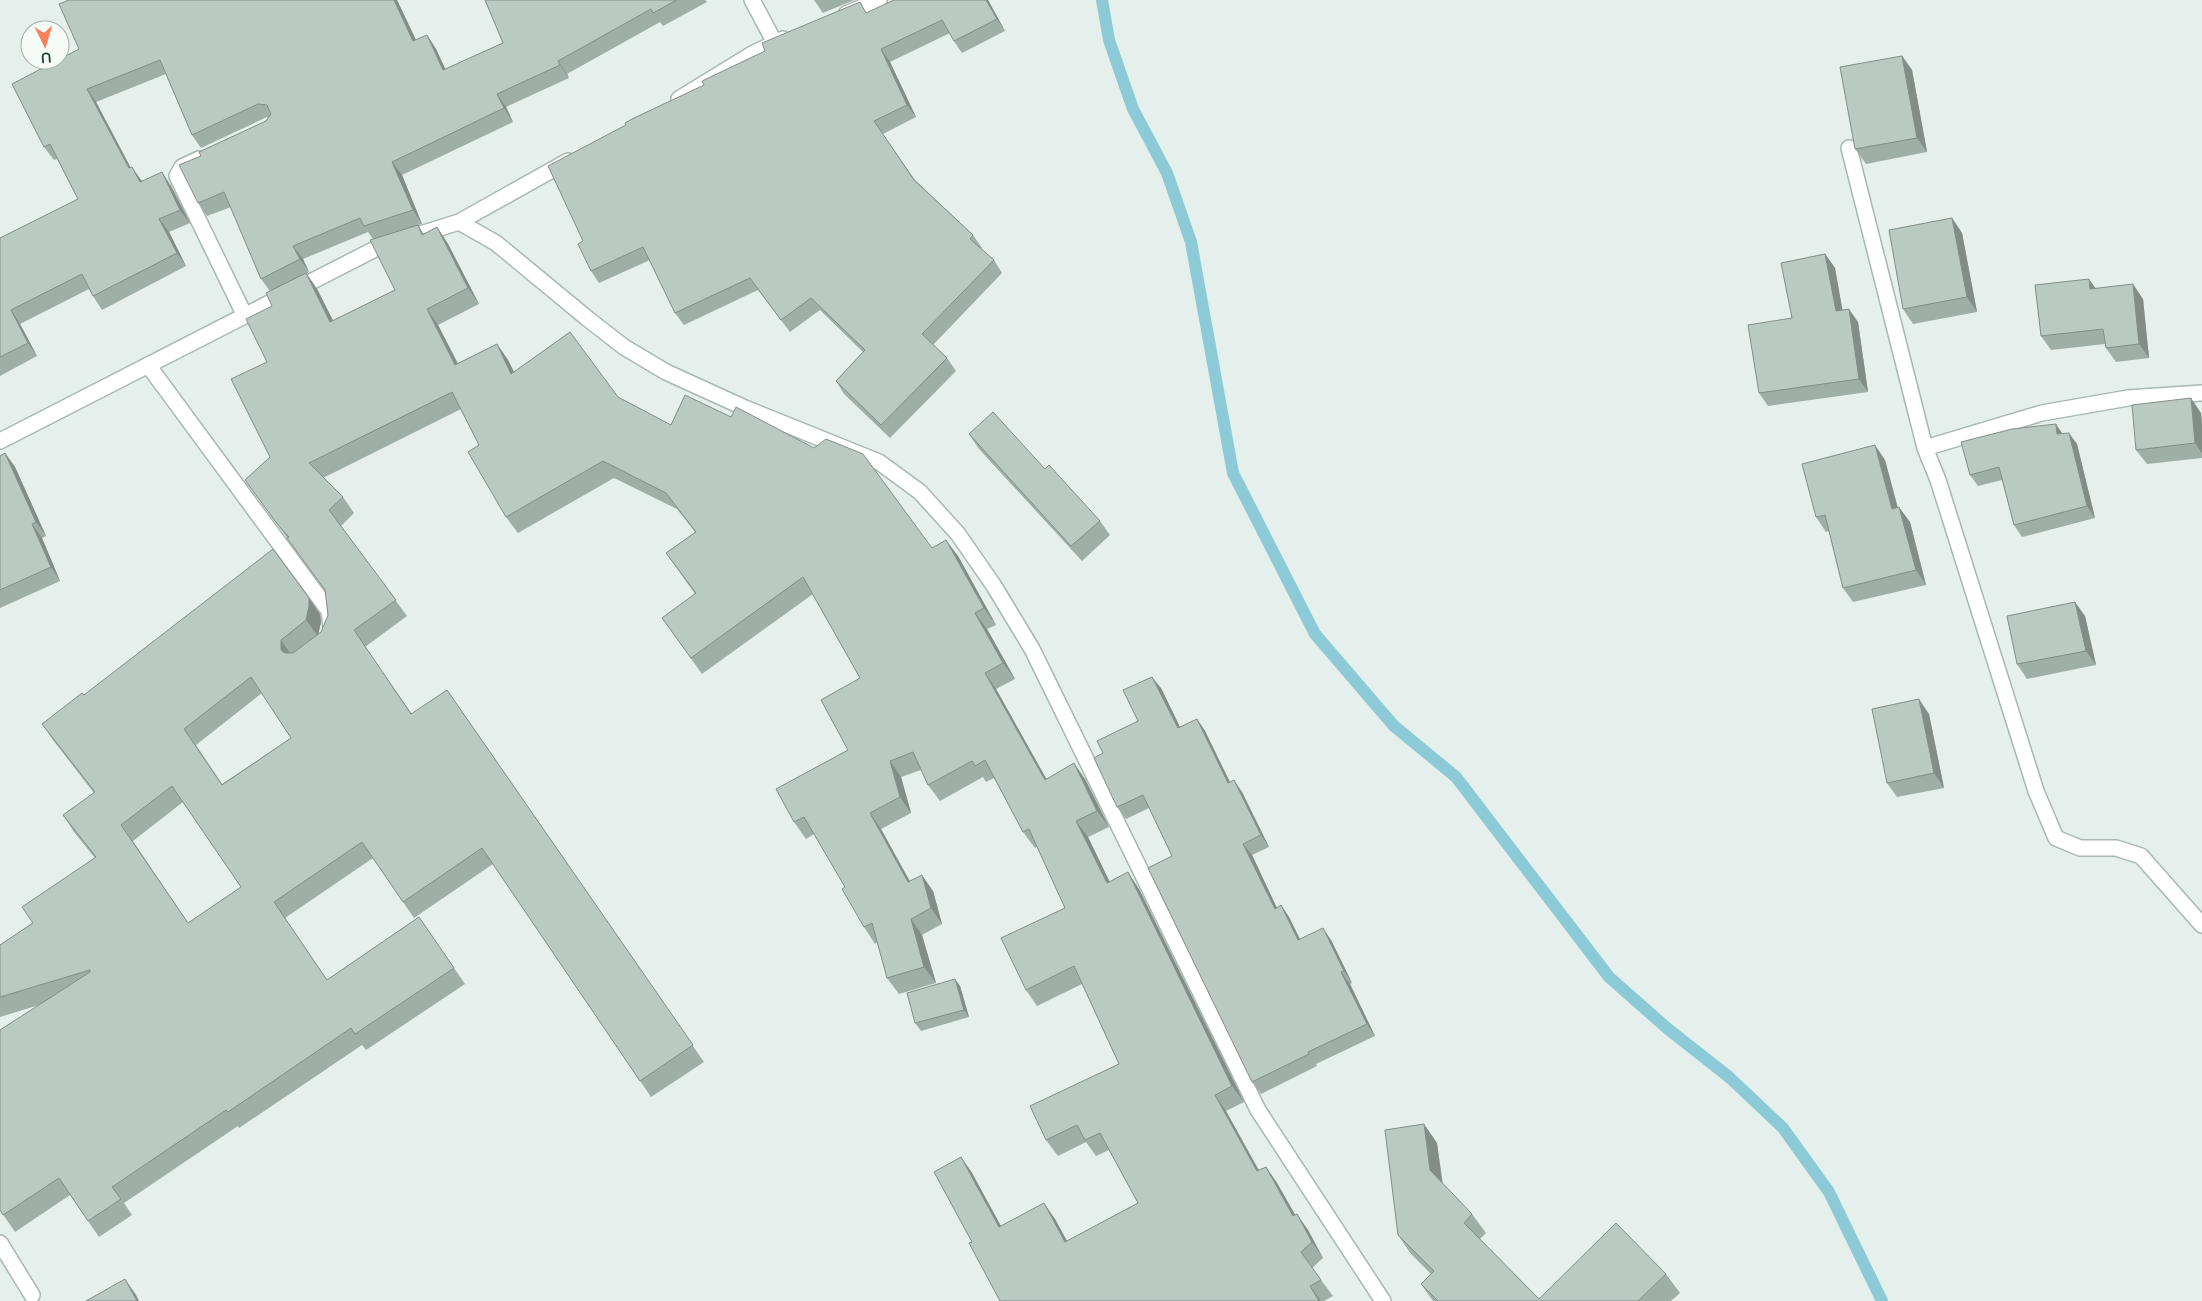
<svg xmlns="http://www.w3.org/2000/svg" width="2202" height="1301" viewBox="0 0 2202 1301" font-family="'Varela Round',sans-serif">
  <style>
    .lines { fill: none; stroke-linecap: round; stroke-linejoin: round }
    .stream { stroke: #8bcad6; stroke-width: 12 }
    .minor-casing { stroke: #a7b8b2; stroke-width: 18 }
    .minor { stroke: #fff; stroke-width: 15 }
    .wall { fill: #a0aea8; fill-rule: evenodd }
    .shaded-wall { fill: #828d88 }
    .building { fill: #bacac3; stroke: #828d88; fill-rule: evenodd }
  </style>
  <rect width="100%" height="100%" fill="#e5efeb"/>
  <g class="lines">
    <path class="stream" d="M 1102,0 L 1109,40 L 1133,109 L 1167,173 L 1191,242 L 1233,473 L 1315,634 L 1394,726 L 1456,777 L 1609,977 L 1668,1029 L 1729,1077 L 1783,1128 L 1829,1192 L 1882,1301"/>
    <g class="minor-casing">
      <path id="minor" d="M 752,0 L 775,43
        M 846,14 L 879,0
        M 679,99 L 754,53 L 783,39
        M 1849,148 L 1925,448 L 1938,480 L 2036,791 L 2056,838 L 2080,848 L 2116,848 L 2141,856 L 2202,925
        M 199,159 L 182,167 L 177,176 L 245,316
        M 459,222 L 568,161
        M 148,365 L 329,611 L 331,627
        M 0,441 L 379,247 L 459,222 L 496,243 L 588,319 L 624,347 L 666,372 L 745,408 L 879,462 L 920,492 L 958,534 L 994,586 L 1032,649 L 1258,1110 L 1383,1301
        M 1925,448 L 2042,413 L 2128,398 L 2202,393
        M 0,1243 L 32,1295"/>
    </g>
    <use href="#minor" class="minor"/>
  </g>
  <path class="wall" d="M 69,0 L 397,0 L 416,40 L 427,35 L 436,49 L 445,69 L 503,43 L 485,0 L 705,0 L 707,2 L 663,26 L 660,22 L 567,74 L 569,78 L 506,107 L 513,122 L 402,175 L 422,224 L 418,225 L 424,234 L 437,227 L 448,244 L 479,304 L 438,325 L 458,363 L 497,344 L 508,360 L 514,372 L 618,397 L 671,425 L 932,548 L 958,556 L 996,625 L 987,629 L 1015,679 L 996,689 L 1046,779 L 1085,779 L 1109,827 L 1088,837 L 1109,881 L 1139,889 L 1244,1102 L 1226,1111 L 1259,1170 L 1266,1167 L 1277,1183 L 1295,1215 L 1308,1230 L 1323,1258 L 1312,1268 L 1333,1296 L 1324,1301 L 1000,1301 L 972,1242 L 961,1157 L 972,1173 L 1001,1226 L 1055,1219 L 1067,1241 L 1138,1203 L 1109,1150 L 1096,1156 L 1086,1142 L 1058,1156 L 1046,1140 L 1119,1064 L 1082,984 L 1037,1006 L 1026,990 L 1065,908 L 1037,847 L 1035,848 L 1023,832 L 994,778 L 986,782 L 983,777 L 940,801 L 928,785 L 921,770 L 901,777 L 911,813 L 881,829 L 910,881 L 933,891 L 942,924 L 922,935 L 936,983 L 899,994 L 887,978 L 877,942 L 875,944 L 864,927 L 845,887 L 814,834 L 806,839 L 794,822 L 848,750 L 860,678 L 813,594 L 702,674 L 662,618 L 695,594 L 666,553 L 695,532 L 677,509 L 614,478 L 518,533 L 506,517 L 479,445 L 461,409 L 323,478 L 343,497 L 354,513 L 341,526 L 407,616 L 365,647 L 412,714 L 447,690 L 704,1062 L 651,1097 L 493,864 L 414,918 L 373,858 L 285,918 L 327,980 L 419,917 L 465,984 L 366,1050 L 362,1045 L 239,1128 L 238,1126 L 124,1203 L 132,1215 L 99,1237 L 70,1195 L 15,1232 L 0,1210 L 39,1005 L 0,1017 L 0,945 L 33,923 L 95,858 L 74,832 L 63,815 L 94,793 L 53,740 L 42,724 L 84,695 L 320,614 L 321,622 L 318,634 L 321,632 L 328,615 L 326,591 L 245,480 L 270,457 L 267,362 L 272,306 L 270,291 L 261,279 L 231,207 L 207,216 L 198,203 L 201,156 L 266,121 L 268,118 L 267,117 L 201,148 L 192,135 L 166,74 L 96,102 L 131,168 L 142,181 L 171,186 L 190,223 L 169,232 L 186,266 L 102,310 L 93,296 L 89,289 L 20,324 L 37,356 L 0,376 L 0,238 L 78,199 L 57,159 L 54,160 L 44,147 L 79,49 ZM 368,232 L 373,239 L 395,290 L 333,321 L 317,289 L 307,274 L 309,272 L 303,259 ZM 262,693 L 291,738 L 222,784 L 196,745 ZM 183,802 L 241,887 L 188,923 L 133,841 Z
    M 814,0 L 854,0 L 823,13 Z
    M 988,0 L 1005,31 L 962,53 L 954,41 L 950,33 L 890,62 L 916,117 L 883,134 L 915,180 L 973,235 L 982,248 L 981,249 L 994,260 L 1002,273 L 933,345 L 947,358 L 956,371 L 890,438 L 844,394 L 836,381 L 863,352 L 820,310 L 790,332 L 758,290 L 684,325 L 675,313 L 650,260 L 599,283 L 591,271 L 583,241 L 868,12 Z
    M 1902,56 L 1912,70 L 1927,152 L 1866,164 L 1855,149 Z
    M 1952,218 L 1962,233 L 1977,312 L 1913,324 L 1903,309 Z
    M 1825,254 L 1835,268 L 1842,310 L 1858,322 L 1868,392 L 1768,406 L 1759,393 L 1792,318 Z
    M 2095,288 L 2143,299 L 2149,358 L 2116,362 L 2106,348 L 2105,344 L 2051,350 L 2041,336 Z
    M 2201,413 L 2202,425 L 2202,458 L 2147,464 L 2136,450 Z
    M 2062,433 L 2077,444 L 2095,518 L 2022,537 L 2014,525 L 2002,480 L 1978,486 L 1970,475 Z
    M 969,434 L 1045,469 L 1100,521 L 1110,535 L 1082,561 L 979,449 Z
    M 5,453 L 15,467 L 46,536 L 42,538 L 60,581 L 0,608 L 0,456 Z
    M 1885,460 L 1898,508 L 1910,522 L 1926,585 L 1853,602 L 1843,588 L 1829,531 L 1826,532 L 1816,517 Z
    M 2085,616 L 2096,665 L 2027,679 L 2017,664 Z
    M 1161,688 L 1180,727 L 1197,719 L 1205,731 L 1230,782 L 1242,792 L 1269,847 L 1252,855 L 1277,908 L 1281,905 L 1289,917 L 1300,939 L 1331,940 L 1352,983 L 1350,984 L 1375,1036 L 1316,1064 L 1317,1066 L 1261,1094 L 1252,1082 L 1172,856 L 1149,808 L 1126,819 L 1117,807 L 1103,753 L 1138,721 Z
    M 1929,714 L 1944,788 L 1897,797 L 1887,783 Z
    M 960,986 L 969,1017 L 921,1031 L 915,1023 Z
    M 1437,1143 L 1443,1184 L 1472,1214 L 1486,1233 L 1480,1239 L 1539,1299 L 1666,1274 L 1680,1293 L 1671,1301 L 1433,1301 L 1421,1284 L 1431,1274 L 1411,1254 L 1398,1235 Z"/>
  <path class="shaded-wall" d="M 394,0 L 397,0 L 423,55 L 413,41 Z
    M 986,0 L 988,0 L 1005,31 L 997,19 Z
    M 427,35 L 436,49 L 452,83 L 443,70 Z
    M 881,49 L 890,62 L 916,117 L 907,105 Z
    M 1902,56 L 1912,70 L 1927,152 L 1917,138 Z
    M 558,61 L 567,74 L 569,78 L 560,65 Z
    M 87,89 L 96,102 L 138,182 L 129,168 Z
    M 497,94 L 506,107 L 513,122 L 504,108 Z
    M 392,162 L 402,175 L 422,224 L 413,210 Z
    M 132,167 L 141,180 L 149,195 L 140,182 Z
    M 162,172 L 171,186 L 190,223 L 180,210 Z
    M 1952,218 L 1962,233 L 1977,312 L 1967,297 Z
    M 159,219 L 169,232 L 186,266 L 177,253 Z
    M 437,227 L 448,244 L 479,304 L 468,288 Z
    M 293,246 L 303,259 L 309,272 L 300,259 Z
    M 1825,254 L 1835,268 L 1845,324 L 1836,311 Z
    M 306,273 L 317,289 L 342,338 L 330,322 Z
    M 2089,279 L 2099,293 L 2090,289 Z
    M 2133,284 L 2143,299 L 2149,358 L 2139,344 Z
    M 427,309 L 438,325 L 466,381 L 455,365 Z
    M 1849,309 L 1858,322 L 1868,392 L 1859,379 Z
    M 11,310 L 20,324 L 37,356 L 28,343 Z
    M 497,344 L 508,360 L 523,390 L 511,374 Z
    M 2191,398 L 2201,413 L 2202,425 L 2202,453 L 2195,443 Z
    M 2056,424 L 2064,436 L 2057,434 Z
    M 2069,433 L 2077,444 L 2095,518 L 2087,506 Z
    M 1875,445 L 1885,460 L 1902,524 L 1892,509 Z
    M 5,453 L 15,467 L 46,536 L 36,522 Z
    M 1899,507 L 1910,522 L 1926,585 L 1916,570 Z
    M 32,524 L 42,538 L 60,581 L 51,567 Z
    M 946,540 L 958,556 L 996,625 L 984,608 Z
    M 309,598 L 320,614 L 321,622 L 318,636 L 306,620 Z
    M 2075,602 L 2085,616 L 2096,665 L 2086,651 Z
    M 975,613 L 987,629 L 1015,679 L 1003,663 Z
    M 281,640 L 292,656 L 292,666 L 281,650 Z
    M 985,673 L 996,689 L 1056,796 L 1045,780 Z
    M 1152,677 L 1161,688 L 1186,740 L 1178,728 Z
    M 1919,699 L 1929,714 L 1944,788 L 1934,773 Z
    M 1197,719 L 1205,731 L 1236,795 L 1228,783 Z
    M 890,761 L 901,777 L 911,813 L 900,797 Z
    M 1074,763 L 1085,779 L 1109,827 L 1097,811 Z
    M 1234,780 L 1242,792 L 1269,847 L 1261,835 Z
    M 870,813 L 881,829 L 919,899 L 908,882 Z
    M 1076,821 L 1088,837 L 1118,899 L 1107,883 Z
    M 1243,844 L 1252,855 L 1283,921 L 1275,909 Z
    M 1128,872 L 1139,889 L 1244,1102 L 1232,1086 Z
    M 922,875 L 933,891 L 942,924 L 931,908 Z
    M 1281,905 L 1289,917 L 1306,952 L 1298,940 Z
    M 911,919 L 922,935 L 936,983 L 924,967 Z
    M 1323,928 L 1331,940 L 1352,983 L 1344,971 Z
    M 1341,972 L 1350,984 L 1375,1036 L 1367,1024 Z
    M 955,979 L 960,986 L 969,1017 L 964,1010 Z
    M 1215,1095 L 1226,1111 L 1268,1188 L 1257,1171 Z
    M 1424,1124 L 1437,1143 L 1443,1190 L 1430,1170 Z
    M 961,1157 L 972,1173 L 1010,1243 L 999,1227 Z
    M 1266,1167 L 1277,1183 L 1305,1232 L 1293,1216 Z
    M 1044,1203 L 1055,1219 L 1076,1258 L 1065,1242 Z
    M 1297,1214 L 1308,1230 L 1323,1258 L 1312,1242 Z
    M 125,1279 L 136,1295 L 139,1301 L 137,1301 Z
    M 1310,1286 L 1321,1301 L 1319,1301 Z"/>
  <path class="building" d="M 69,0 L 394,0 L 413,41 L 427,35 L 443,70 L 503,43 L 485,0 L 677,0 L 653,13 L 651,9 L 558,61 L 560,65 L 497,94 L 504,108 L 392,162 L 413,210 L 364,226 L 360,218 L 293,246 L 300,259 L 261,279 L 224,192 L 198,203 L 179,165 L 201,156 L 199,152 L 266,121 L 271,114 L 267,105 L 258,104 L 192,135 L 160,60 L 87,89 L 129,168 L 132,167 L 140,182 L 162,172 L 180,210 L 159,219 L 177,253 L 93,296 L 82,274 L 11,310 L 28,343 L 0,357 L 0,238 L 78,199 L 50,144 L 44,147 L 12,84 L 58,60 L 60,60 L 60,59 L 79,49 L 59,4 Z
    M 894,0 L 986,0 L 997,19 L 954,41 L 942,20 L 881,49 L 907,105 L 874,121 L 914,180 L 973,235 L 970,239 L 994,260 L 922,334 L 947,358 L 881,425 L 836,381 L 865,350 L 811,298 L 781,320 L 750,278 L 675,313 L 643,247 L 591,271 L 578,244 L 583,241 L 548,166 L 626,125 L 625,123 L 632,119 L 704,85 L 702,81 L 765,51 L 762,43 L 860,2 L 866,13 Z
    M 1902,56 L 1917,138 L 1855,149 L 1840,67 Z
    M 1952,218 L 1967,297 L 1903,309 L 1889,230 Z
    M 418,225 L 422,235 L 437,227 L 468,288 L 427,309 L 455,365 L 497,344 L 511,374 L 570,332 L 618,397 L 671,425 L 685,395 L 731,417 L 736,407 L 814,448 L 826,439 L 863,454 L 932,548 L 946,540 L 984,608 L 975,613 L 1003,663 L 985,673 L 1045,780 L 1074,763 L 1097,811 L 1076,821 L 1107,883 L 1128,872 L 1232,1086 L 1215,1095 L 1257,1171 L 1266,1167 L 1293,1216 L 1297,1214 L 1312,1242 L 1301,1252 L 1321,1280 L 1310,1286 L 1319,1301 L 1000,1301 L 969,1243 L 972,1242 L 934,1172 L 961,1157 L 999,1227 L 1044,1203 L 1065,1242 L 1138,1203 L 1100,1133 L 1085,1140 L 1077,1125 L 1046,1140 L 1030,1106 L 1119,1064 L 1074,966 L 1026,990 L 1001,938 L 1065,908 L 1029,829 L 1023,832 L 985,760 L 975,766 L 972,761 L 928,785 L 913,752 L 890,761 L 900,797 L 870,813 L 908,882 L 922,875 L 931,908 L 911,919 L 924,967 L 887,978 L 872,923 L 864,927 L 842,889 L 845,887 L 804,817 L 794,822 L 776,789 L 848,750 L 821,700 L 860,678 L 803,577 L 691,658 L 662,618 L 696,593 L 666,553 L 696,532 L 666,493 L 603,461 L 506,517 L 468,452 L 479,445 L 452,392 L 309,463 L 343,497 L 329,510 L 396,600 L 354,630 L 411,714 L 447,690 L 693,1045 L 640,1081 L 482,848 L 403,902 L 362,842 L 274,902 L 327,980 L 419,917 L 454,968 L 355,1034 L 351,1028 L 228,1112 L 226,1110 L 112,1187 L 121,1199 L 88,1221 L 59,1178 L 3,1215 L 0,1210 L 0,1030 L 90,972 L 90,970 L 0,997 L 0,945 L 33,923 L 22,907 L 96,857 L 63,815 L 95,792 L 42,724 L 82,693 L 84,695 L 273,549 L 309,598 L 309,606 L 306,620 L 281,640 L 281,650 L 285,653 L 293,653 L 321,632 L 328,615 L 325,590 L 287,538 L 289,537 L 278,525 L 245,480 L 270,457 L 231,379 L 267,362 L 246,319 L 272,306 L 266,293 L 306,273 L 330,322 L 395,290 L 370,240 ZM 251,677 L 291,738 L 222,785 L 184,729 ZM 172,786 L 241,887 L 188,923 L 121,825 Z
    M 1825,254 L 1836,311 L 1849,309 L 1859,379 L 1759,393 L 1748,325 L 1792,318 L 1781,263 Z
    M 2089,279 L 2090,289 L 2133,284 L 2139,344 L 2106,348 L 2103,329 L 2041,336 L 2035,285 Z
    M 2191,398 L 2195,443 L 2136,450 L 2132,405 Z
    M 993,412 L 1045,469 L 1049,465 L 1100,521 L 1071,546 L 969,434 Z
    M 2056,424 L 2057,434 L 2069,433 L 2087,506 L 2014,525 L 1999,467 L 1970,475 L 1961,442 L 2012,429 Z
    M 1875,445 L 1892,509 L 1899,507 L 1916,570 L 1843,588 L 1825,515 L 1816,517 L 1802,464 Z
    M 5,453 L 36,522 L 32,524 L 51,567 L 0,590 L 0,456 Z
    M 2075,602 L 2086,651 L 2017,664 L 2007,616 Z
    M 1152,677 L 1178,728 L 1197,719 L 1228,783 L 1234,780 L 1261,835 L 1243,844 L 1275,909 L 1281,905 L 1298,940 L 1323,928 L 1344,971 L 1341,972 L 1367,1024 L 1308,1052 L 1309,1054 L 1252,1082 L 1148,868 L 1172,856 L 1143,795 L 1117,807 L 1094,758 L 1103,753 L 1097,741 L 1138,721 L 1123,690 Z
    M 1919,699 L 1934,773 L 1887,783 L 1872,709 Z
    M 955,979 L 964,1010 L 915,1023 L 907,993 Z
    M 1424,1124 L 1430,1170 L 1472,1214 L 1464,1223 L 1539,1299 L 1616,1223 L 1666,1274 L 1638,1301 L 1438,1301 L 1421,1284 L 1434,1271 L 1398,1235 L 1385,1130 Z
    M 125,1279 L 137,1301 L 86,1301 Z"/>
  <g transform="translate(45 45) rotate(175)"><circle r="24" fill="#f6fbf8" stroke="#a2b1ac"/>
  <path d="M0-4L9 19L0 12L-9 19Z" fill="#f98059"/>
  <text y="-8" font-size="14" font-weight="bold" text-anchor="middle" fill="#23423a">U</text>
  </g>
</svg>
